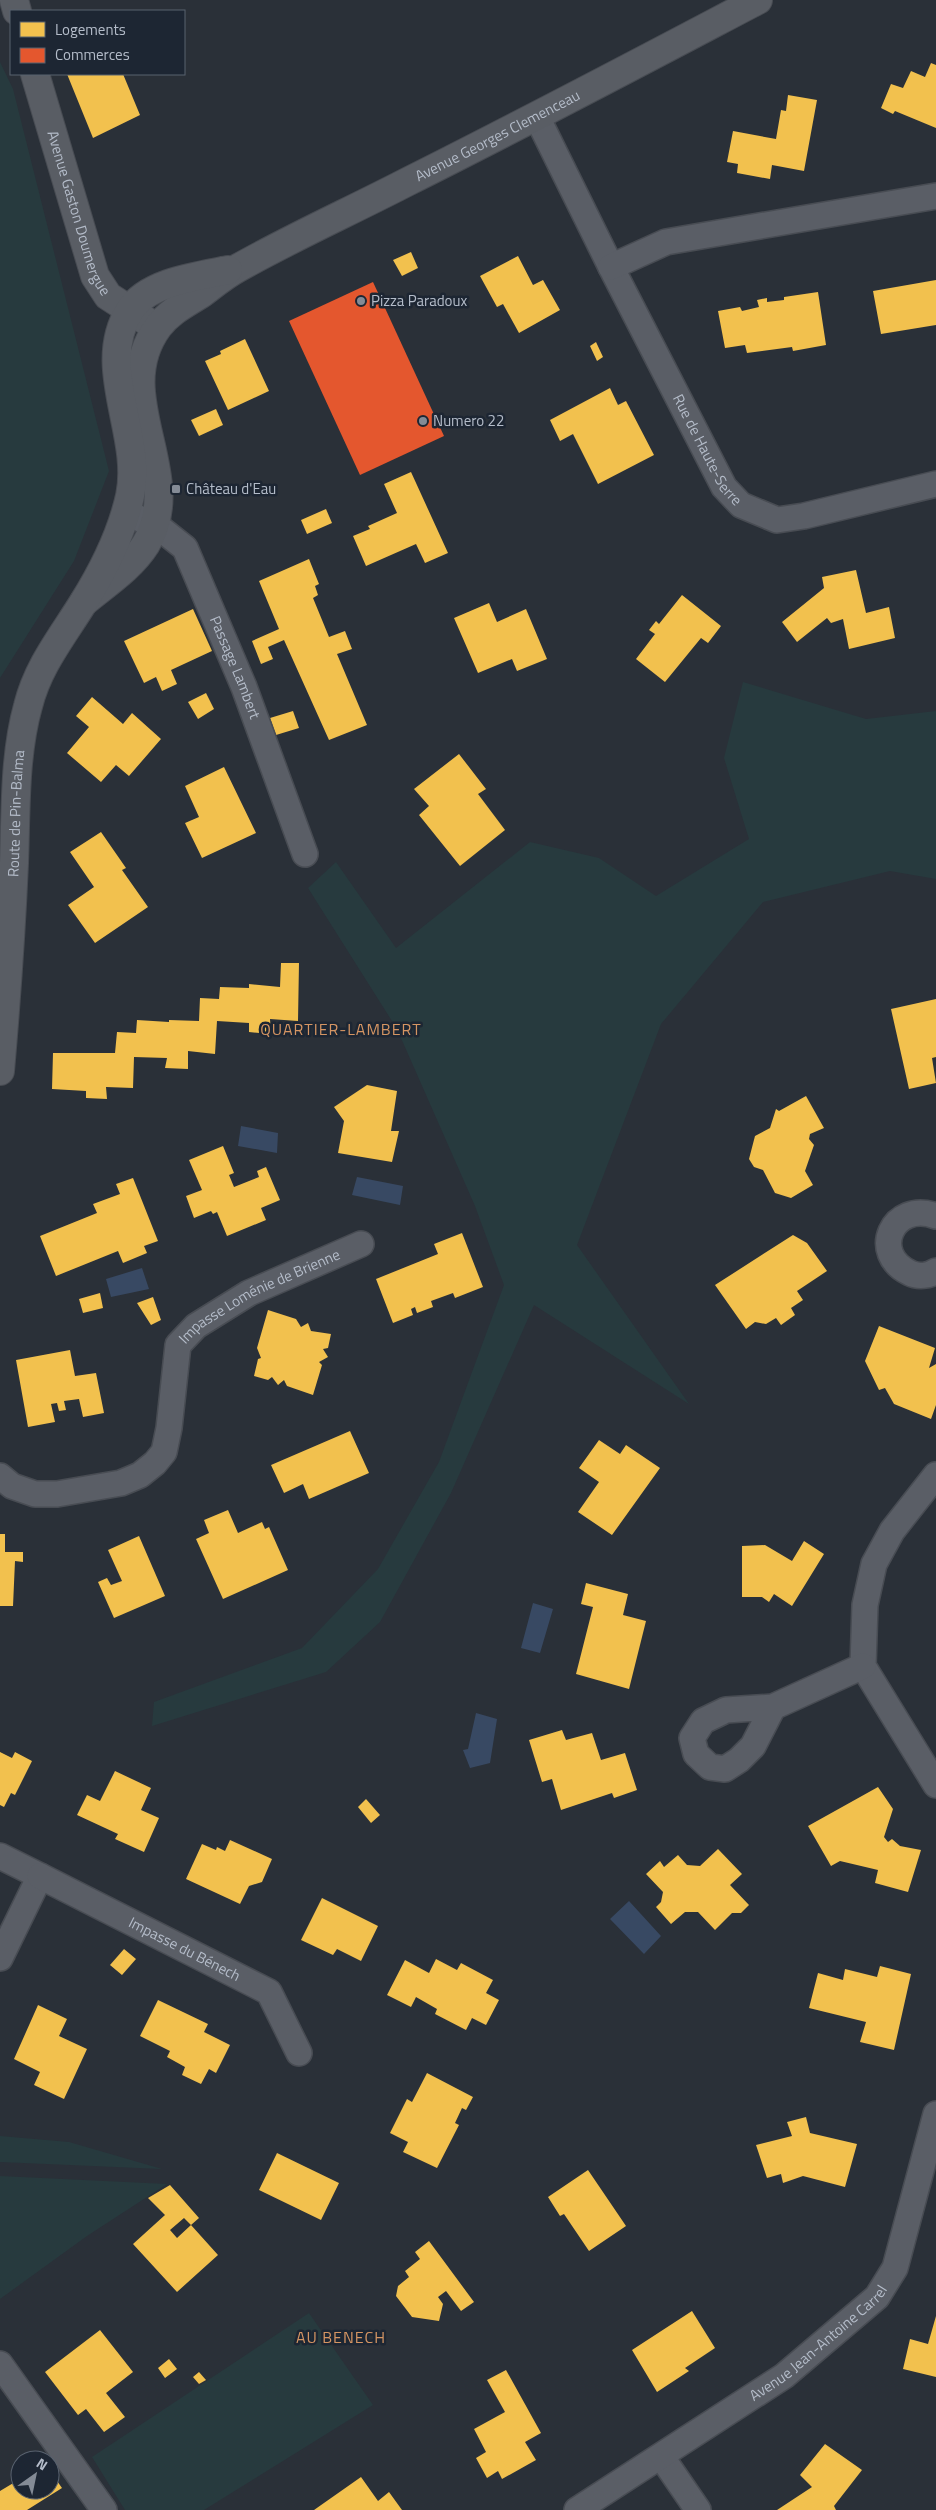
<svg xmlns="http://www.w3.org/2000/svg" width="936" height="2510" viewBox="0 0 936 2510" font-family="'Titillium Web',sans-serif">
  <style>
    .green { fill: #273a3e }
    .water { fill: #384963 }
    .homes { fill: #f2c14e }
    .shops { fill: #e4572e }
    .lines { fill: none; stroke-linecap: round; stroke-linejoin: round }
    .street-casing { stroke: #484c53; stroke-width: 28 }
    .secondary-casing { stroke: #484c53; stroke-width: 30 }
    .street { stroke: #5a5e66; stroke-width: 25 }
    .secondary { stroke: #595d64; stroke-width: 28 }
    .poi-dot { fill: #848b96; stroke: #1d2633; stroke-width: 2 }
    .labels { text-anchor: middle; stroke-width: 5; stroke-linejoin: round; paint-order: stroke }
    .street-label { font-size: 15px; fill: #b4bcc9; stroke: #1d2633 }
    .poi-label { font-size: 15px; fill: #b4bcc9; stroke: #1d2633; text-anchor: start }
    .neighbourhood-label { font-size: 16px; letter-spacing: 1px; fill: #d59563; stroke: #1d2633 }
  </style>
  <rect width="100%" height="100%" fill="#2a3038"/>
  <path class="green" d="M 0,62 L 13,89 L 109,471 L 74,561 L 0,678 Z
    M 743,682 L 866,719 L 936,711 L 936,879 L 890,871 L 763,902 L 661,1024 L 577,1245 L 689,1404 L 534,1305 L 451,1493 L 380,1622 L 326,1672 L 152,1726 L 154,1702 L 302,1648 L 378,1569 L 439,1462 L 504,1285 L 475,1206 L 397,1029 L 308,888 L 336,862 L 396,948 L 530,842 L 599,858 L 656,896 L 749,839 L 724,758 Z
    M 0,2136 L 69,2142 L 162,2169 L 0,2162 Z
    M 0,2176 L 167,2184 L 87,2236 L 0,2299 Z
    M 309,2313 L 373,2405 L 204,2510 L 125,2510 L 92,2457 Z"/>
  <path class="water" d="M 241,1126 L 278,1133 L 277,1153 L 238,1146 Z
    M 357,1177 L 403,1186 L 400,1205 L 352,1195 Z
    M 142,1268 L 149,1289 L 111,1297 L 106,1279 Z
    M 533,1603 L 553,1609 L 540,1653 L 521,1648 Z
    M 476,1713 L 497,1719 L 490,1763 L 470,1768 L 463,1750 L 468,1749 Z
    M 629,1901 L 661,1936 L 644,1954 L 610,1919 Z"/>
  <path class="homes" d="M 931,63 L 936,65 L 936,128 L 895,111 L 893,114 L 881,108 L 891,84 L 903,88 L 911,71 L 925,77 Z
    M 67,74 L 123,74 L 140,115 L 93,138 Z
    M 788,95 L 817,100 L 804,171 L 772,165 L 770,179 L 737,173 L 738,164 L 727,162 L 733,131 L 776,139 L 781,110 L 786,111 Z
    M 411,252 L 418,268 L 402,276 L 393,260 Z
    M 518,256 L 533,285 L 543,280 L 560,310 L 519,333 L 503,304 L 497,307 L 480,276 Z
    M 936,280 L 936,325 L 881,334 L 873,291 Z
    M 818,292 L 826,345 L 793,351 L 792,347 L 747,353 L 745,345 L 725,348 L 718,311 L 740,307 L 742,311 L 759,307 L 757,300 L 767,298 L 767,302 L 784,300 L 784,297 Z
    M 245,339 L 269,391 L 228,410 L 205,361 L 221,354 L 220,351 Z
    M 596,342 L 603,357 L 597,361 L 590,346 Z
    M 610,388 L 618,405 L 626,401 L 654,455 L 598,484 L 573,434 L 560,441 L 550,420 Z
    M 216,409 L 223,425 L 199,436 L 191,420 Z
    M 411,472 L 448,553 L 425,563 L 416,544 L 366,566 L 353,536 L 370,529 L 368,526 L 397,513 L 384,484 Z
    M 326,509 L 332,523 L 307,534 L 301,520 Z
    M 309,559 L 319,584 L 315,586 L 318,595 L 313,598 L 329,637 L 345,631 L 352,649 L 337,654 L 367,725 L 329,740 L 284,640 L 268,647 L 273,659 L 261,664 L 252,641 L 279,629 L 259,581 Z
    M 856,570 L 866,613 L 889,607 L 895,638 L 849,649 L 843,619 L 831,623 L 827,618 L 797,642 L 782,622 L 824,588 L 822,577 Z
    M 682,595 L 721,626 L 708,643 L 701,638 L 665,682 L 636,659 L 655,634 L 649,630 L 656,621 L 659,624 Z
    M 489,603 L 497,622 L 526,609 L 547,659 L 517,671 L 512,659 L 478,673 L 454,618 Z
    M 193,609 L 212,651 L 171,670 L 177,684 L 162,691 L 156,677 L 144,683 L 124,641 Z
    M 206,693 L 214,709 L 198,719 L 188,702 Z
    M 92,697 L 123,724 L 132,713 L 161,739 L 129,776 L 116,765 L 101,782 L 67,753 L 89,727 L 76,716 Z
    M 293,711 L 299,728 L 276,735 L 270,718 Z
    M 459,754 L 486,789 L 478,794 L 505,830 L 460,866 L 419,815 L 429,806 L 414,789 Z
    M 224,767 L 256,833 L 202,858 L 185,823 L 199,817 L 185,786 Z
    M 101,832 L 126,868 L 122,870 L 148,907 L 95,943 L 68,905 L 94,887 L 70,852 Z
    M 281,963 L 299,963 L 298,1021 L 270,1019 L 271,1034 L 249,1032 L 249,1023 L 217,1021 L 215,1054 L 188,1051 L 188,1069 L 165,1068 L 167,1058 L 134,1057 L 133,1088 L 106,1087 L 107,1099 L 86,1098 L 86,1091 L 52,1089 L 53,1053 L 115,1053 L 117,1032 L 136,1033 L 137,1020 L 169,1022 L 169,1020 L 199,1021 L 200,998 L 219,999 L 220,987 L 249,988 L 249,984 L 280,987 Z
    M 936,999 L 936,1057 L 932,1058 L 936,1083 L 909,1089 L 891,1009 Z
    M 367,1085 L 397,1091 L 391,1131 L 399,1131 L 392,1162 L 338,1153 L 344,1121 L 334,1107 Z
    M 806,1096 L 824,1128 L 810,1134 L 809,1139 L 814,1145 L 805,1171 L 813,1185 L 791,1198 L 775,1193 L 763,1170 L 754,1167 L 749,1159 L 755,1136 L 770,1128 L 776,1109 L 779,1111 Z
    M 223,1146 L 234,1173 L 229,1175 L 234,1187 L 259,1177 L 257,1171 L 266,1167 L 280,1200 L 261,1208 L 266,1220 L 227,1236 L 217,1212 L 213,1214 L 211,1211 L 194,1218 L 186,1196 L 202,1190 L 189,1160 Z
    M 133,1178 L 158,1241 L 144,1246 L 147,1253 L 123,1263 L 118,1251 L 56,1276 L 40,1236 L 97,1213 L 93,1204 L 120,1194 L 116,1184 Z
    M 462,1233 L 483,1287 L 455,1298 L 453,1293 L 431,1301 L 433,1307 L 417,1313 L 415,1307 L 411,1309 L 413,1315 L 393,1323 L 376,1279 L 438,1254 L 434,1244 Z
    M 793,1235 L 807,1243 L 827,1271 L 797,1291 L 803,1300 L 791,1308 L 795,1315 L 781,1325 L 776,1318 L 766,1324 L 755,1322 L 746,1329 L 715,1285 Z
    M 100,1293 L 103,1308 L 83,1313 L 79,1299 Z
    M 153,1297 L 161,1320 L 151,1325 L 137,1303 Z
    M 268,1310 L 296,1319 L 301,1327 L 308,1323 L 311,1331 L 331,1334 L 328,1348 L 323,1349 L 328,1357 L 319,1362 L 322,1365 L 313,1395 L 287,1386 L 284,1380 L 278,1385 L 272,1377 L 268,1380 L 254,1376 L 258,1359 L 261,1358 L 257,1348 Z
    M 879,1326 L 935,1348 L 929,1368 L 936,1364 L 936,1405 L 931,1419 L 894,1404 L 885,1388 L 879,1390 L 865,1361 Z
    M 70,1350 L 75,1376 L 96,1373 L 104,1413 L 83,1417 L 79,1399 L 64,1401 L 66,1410 L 59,1411 L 57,1403 L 51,1404 L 55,1422 L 28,1427 L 16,1360 Z
    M 350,1431 L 369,1473 L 309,1499 L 303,1484 L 284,1493 L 271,1465 Z
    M 599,1440 L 620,1454 L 626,1445 L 660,1468 L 612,1535 L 578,1512 L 599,1482 L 579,1468 Z
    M 228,1510 L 238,1533 L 262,1522 L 265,1529 L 269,1527 L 288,1570 L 223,1599 L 196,1539 L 209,1533 L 204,1520 Z
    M 0,1534 L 5,1534 L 5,1552 L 23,1552 L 23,1562 L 15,1561 L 13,1606 L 0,1606 Z
    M 139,1536 L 165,1596 L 114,1618 L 98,1582 L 107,1578 L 111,1585 L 122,1581 L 108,1550 Z
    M 804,1541 L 824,1554 L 792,1606 L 774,1594 L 769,1602 L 762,1597 L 742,1597 L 742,1546 L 765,1545 L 792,1561 Z
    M 586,1583 L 628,1594 L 623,1615 L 646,1621 L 629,1689 L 576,1674 L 593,1607 L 581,1604 Z
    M 562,1730 L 566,1740 L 592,1733 L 601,1760 L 625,1753 L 637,1790 L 614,1798 L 612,1793 L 561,1810 L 552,1779 L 542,1782 L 529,1740 Z
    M 0,1752 L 12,1758 L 15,1752 L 32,1761 L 15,1795 L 11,1793 L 4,1807 L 0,1805 Z
    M 115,1771 L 151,1788 L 141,1810 L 159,1818 L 144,1852 L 115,1839 L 118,1834 L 77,1815 L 87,1795 L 100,1801 Z
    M 878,1787 L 893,1809 L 884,1837 L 888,1842 L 892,1839 L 900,1846 L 921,1850 L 908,1892 L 875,1883 L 878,1870 L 840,1861 L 831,1866 L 808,1826 Z
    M 366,1799 L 380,1815 L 371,1823 L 358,1807 Z
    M 230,1840 L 272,1859 L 262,1882 L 249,1886 L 240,1904 L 186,1879 L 202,1844 L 216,1850 L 217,1847 L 225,1851 Z
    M 718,1849 L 742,1874 L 730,1885 L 749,1905 L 741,1913 L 732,1913 L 715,1930 L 698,1912 L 685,1912 L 671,1924 L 656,1907 L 661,1902 L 663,1892 L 646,1874 L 660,1861 L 664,1867 L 678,1855 L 687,1865 L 700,1866 Z
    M 322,1898 L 378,1926 L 361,1961 L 337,1949 L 333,1955 L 301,1940 Z
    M 124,1949 L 136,1959 L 122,1975 L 110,1965 Z
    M 436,1959 L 457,1970 L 461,1963 L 493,1980 L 486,1993 L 499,2000 L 486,2025 L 472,2018 L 466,2030 L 435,2014 L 437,2009 L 416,1997 L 411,2007 L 387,1995 L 405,1960 L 429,1973 Z
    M 880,1966 L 911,1974 L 894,2050 L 860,2042 L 866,2022 L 809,2008 L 818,1973 L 843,1980 L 845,1969 L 877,1977 Z
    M 158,2000 L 208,2024 L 204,2032 L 230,2045 L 216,2073 L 209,2069 L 201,2084 L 182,2075 L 185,2067 L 167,2057 L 170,2051 L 140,2036 Z
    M 38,2005 L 67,2019 L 59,2036 L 87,2049 L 64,2099 L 34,2085 L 40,2072 L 14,2059 Z
    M 427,2073 L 473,2097 L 466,2110 L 462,2108 L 455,2123 L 459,2125 L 437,2168 L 403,2152 L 408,2142 L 390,2133 L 407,2099 L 412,2102 Z
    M 806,2117 L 810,2133 L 857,2144 L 845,2187 L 803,2176 L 783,2183 L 781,2174 L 767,2178 L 756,2145 L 792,2136 L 787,2122 Z
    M 277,2153 L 339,2183 L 321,2220 L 259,2190 Z
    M 588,2170 L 626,2226 L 589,2251 L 564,2214 L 560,2216 L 548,2197 Z
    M 170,2185 L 199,2218 L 191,2225 L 184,2218 L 170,2230 L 177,2238 L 191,2225 L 218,2255 L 177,2292 L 133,2244 L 165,2215 L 148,2198 Z
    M 429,2241 L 474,2302 L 461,2311 L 446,2291 L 438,2297 L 443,2304 L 439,2321 L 412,2317 L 396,2296 L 398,2286 L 409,2277 L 405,2271 L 420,2259 L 415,2252 Z
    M 692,2311 L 715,2348 L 685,2368 L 689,2371 L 657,2392 L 632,2350 Z
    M 936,2316 L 936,2377 L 903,2369 L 910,2339 L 928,2344 Z
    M 100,2330 L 133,2372 L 106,2393 L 125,2417 L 104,2432 L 86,2409 L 78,2415 L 45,2372 Z
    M 169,2359 L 177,2369 L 165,2378 L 158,2368 Z
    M 506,2370 L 541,2433 L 525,2442 L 536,2460 L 502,2479 L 498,2471 L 487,2478 L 476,2458 L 486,2452 L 474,2429 L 505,2412 L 487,2380 Z
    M 199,2372 L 206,2380 L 199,2384 L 193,2377 Z
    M 825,2444 L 862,2470 L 834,2506 L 836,2510 L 777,2510 L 812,2487 L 800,2475 Z
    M 50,2471 L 62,2488 L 27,2510 L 0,2510 L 0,2491 L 20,2479 L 20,2490 L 50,2490 Z
    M 361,2477 L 378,2501 L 389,2492 L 402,2510 L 314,2510 Z"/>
  <path class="shops" d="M 373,282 L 444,436 L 360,475 L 289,321 Z"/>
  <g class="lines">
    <g class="street-casing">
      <g id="street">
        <path id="s1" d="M 537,117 L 611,267 L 724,487 L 741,505 L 777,520 L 804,516 L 936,484"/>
        <path d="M 611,267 L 666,242 L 936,196"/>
        <path id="s2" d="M 126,512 L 161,529 L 185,548 L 244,687 L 305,854"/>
        <path d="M 936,1216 C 892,1200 869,1254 910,1273 C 918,1277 929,1276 936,1271"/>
        <path d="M 936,1475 L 892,1531 L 874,1564 L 865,1605 L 863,1666 L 936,1785"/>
        <path id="s3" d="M 0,1476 L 12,1486 L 35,1494 L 57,1494 L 121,1483 L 140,1475 L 155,1463 L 164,1452 L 169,1428 L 178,1345 L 196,1326 L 249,1293 L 361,1244"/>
        <path d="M 773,1707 L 726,1710 L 703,1721 L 692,1738 L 696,1754 L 710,1767 L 725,1769 L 739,1760 L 753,1746 L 773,1707 L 863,1666"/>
        <path d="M 0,1856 L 40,1876 L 0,1958"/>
        <path id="s4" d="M 40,1876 L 269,1992 L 299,2053"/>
        <path d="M 0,2364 L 104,2510"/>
        <path d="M 661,2456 L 698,2510"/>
        <path id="s5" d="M 577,2510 L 784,2376 L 877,2297 L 895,2268 L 936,2114"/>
      </g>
    </g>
    <g class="secondary-casing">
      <g id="secondary">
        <path d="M 14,0 L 17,11"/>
        <path id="s6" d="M 35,74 L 95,276 L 108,296 L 145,320"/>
        <path id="s7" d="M 84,602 C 104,585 131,568 146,544 C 188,474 107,397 158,327 C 169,312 185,304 201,294 C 213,285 225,275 238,268 C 293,237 351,211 407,182 C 525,123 642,61 758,0"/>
        <path id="s8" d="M 0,1071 C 6,1002 11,933 14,863 C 16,812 14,756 28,706 C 38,666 62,637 83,603 C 103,571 122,532 130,496 C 143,434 94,367 130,310 C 148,282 198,276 228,270"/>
      </g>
    </g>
    <use href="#street" class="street"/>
    <use href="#secondary" class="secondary"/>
  </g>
  <g class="poi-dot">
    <circle cx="361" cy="301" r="5"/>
    <circle cx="423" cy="421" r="5"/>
    <rect x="171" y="484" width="10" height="10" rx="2.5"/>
  </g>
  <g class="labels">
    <g class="street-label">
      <text dy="5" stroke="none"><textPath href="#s7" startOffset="701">Avenue Georges Clemenceau</textPath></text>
      <text dy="5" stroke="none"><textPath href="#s6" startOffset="146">Avenue Gaston Doumergue</textPath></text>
      <text dy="5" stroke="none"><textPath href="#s1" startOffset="374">Rue de Haute-Serre</textPath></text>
      <text dy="5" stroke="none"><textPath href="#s2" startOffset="199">Passage Lambert</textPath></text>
      <text dy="5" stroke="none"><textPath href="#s8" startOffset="258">Route de Pin-Balma</textPath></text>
      <text dy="5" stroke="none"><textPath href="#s3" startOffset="385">Impasse Loménie de Brienne</textPath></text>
      <text dy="5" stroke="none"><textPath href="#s4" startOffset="162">Impasse du Bénech</textPath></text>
      <text dy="5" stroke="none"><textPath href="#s5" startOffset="294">Avenue Jean-Antoine Carrel</textPath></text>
    </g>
    <g class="poi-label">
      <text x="371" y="306">Pizza Paradoux</text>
      <text x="433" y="426">Numero 22</text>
      <text x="186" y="494">Château d'Eau</text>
    </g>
    <g class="neighbourhood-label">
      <text x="341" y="1035">QUARTIER-LAMBERT</text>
      <text x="341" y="2343">AU BENECH</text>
    </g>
  </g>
  <rect x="10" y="10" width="175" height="65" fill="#1d2633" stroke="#59626f"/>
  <rect x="20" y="22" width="25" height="15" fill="#f2c14e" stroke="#59626f"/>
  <text x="55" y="35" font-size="15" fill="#b4bcc9">Logements</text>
  <rect x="20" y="48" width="25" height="15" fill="#e4572e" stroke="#59626f"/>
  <text x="55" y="60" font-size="15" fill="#b4bcc9">Commerces</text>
  <g transform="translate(35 2475) rotate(33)"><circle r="24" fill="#1d2633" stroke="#59626f"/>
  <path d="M0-4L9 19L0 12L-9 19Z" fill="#848b96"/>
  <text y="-8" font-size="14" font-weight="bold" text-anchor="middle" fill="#b4bcc9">N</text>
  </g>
</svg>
